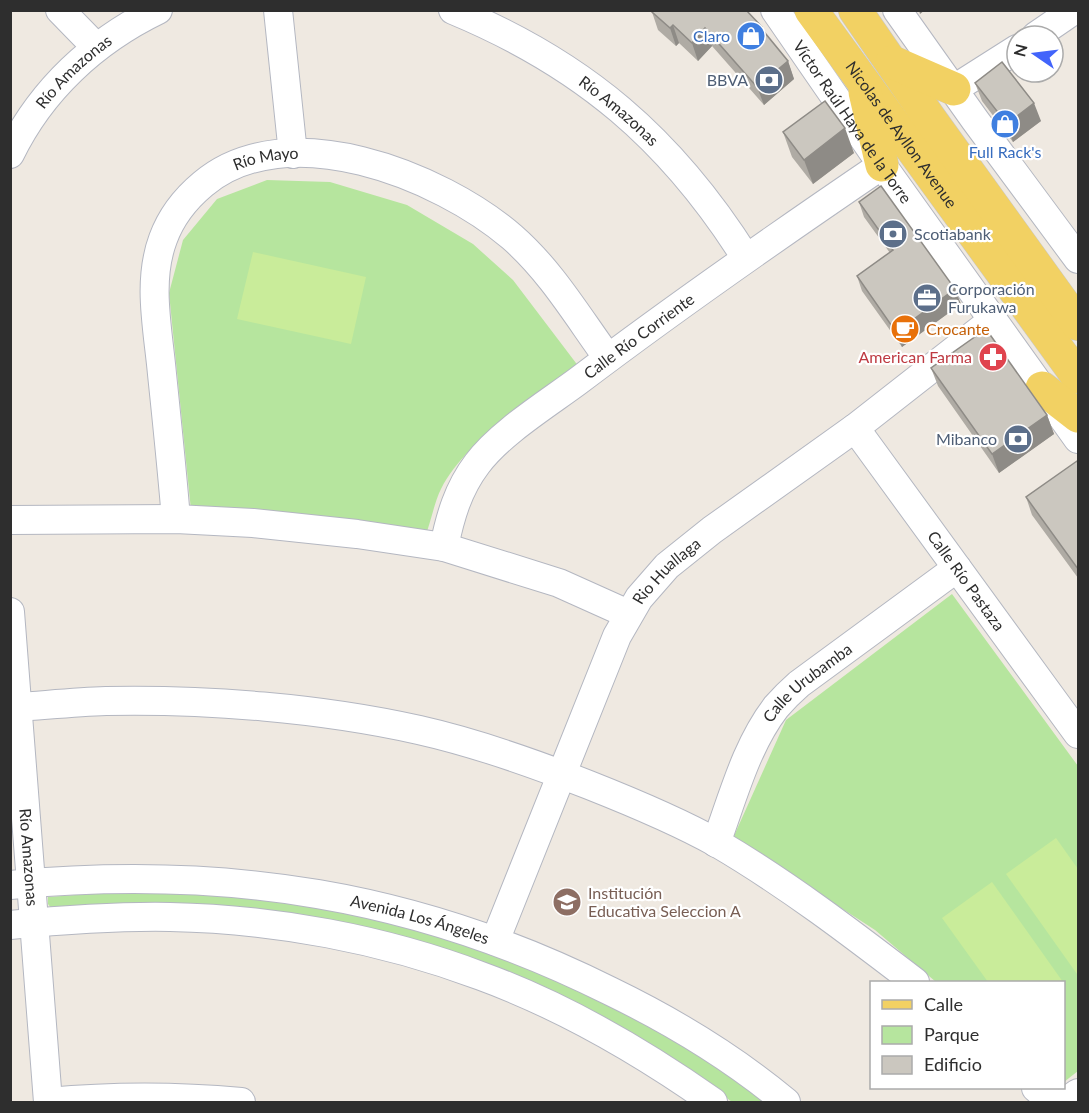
<svg xmlns="http://www.w3.org/2000/svg" width="1089" height="1113" viewBox="0 0 1089 1113" font-family="Lato,sans-serif">
  <style>
    .green { fill: #b6e59e }
    .pitch { fill: #c9ec9a }
    .lines { fill: none; stroke-linecap: round; stroke-linejoin: round }
    .minor-casing { stroke: #b4b7c1; stroke-width: 30 }
    .major-casing { stroke: #c9c9c9; stroke-width: 34 }
    .minor { stroke: #fff; stroke-width: 28 }
    .major { stroke: #f2d163; stroke-width: 33 }
    .wall { fill: #afaba4 }
    .shaded-wall { fill: #8e8b86 }
    .building { fill: #cbc7bf; stroke: #8e8b86; stroke-width: 1.5 }
    .labels { text-anchor: middle; stroke-width: 4.5; stroke-linejoin: round; paint-order: stroke }
    .shop-label { font-size: 16px; fill: #366cbe; stroke: #fff; text-anchor: end }
    .street-label { font-size: 16px; fill: #2e2e2e; stroke: #fff }
    .service-label { font-size: 16px; fill: #4e5e75; stroke: #fff; text-anchor: end }
    .food-label { font-size: 16px; fill: #c56008; stroke: #fff; text-anchor: start }
    .health-label { font-size: 16px; fill: #be3a42; stroke: #fff; text-anchor: end }
    .education-label { font-size: 16px; fill: #785e54; stroke: #fff; text-anchor: start }
  </style>
  <rect width="100%" height="100%" fill="#efe9e1"/>
  <path class="green" d="M 267,180 L 330,182 L 407,205 L 473,244 L 513,280 L 579,367 C 534,400 467,438 441,489 C 434,503 431,522 425,537 L 191,510 L 169,293 L 183,240 L 217,199 Z
    M 952,594 L 1078,766 L 1078,1071 L 1064,1082 L 1064,982 L 936,982 L 875,930 L 733,838 L 786,720 Z
    M 170,888 L 349,910 L 494,950 L 626,1009 L 740,1079 L 769,1102 L 732,1102 L 723,1095 L 405,943 L 51,908 L 48,904 L 48,897 Z"/>
  <path class="pitch" d="M 253,252 L 366,277 L 351,344 L 237,319 Z
    M 1056,838 L 1078,869 L 1078,973 L 1077,974 L 1006,874 Z
    M 992,882 L 1063,982 L 988,982 L 942,918 Z"/>
  <g class="lines">
    <g class="minor-casing">
      <g id="minor">
        <path d="M 60,10 L 96,47"/>
        <path d="M 278,10 L 293,154"/>
        <path id="s1" d="M 453,10 C 583,64 671,139 746,258"/>
        <path id="s2" d="M 775,10 L 882,165 L 1078,439"/>
        <path d="M 897,10 L 975,120 L 1078,259"/>
        <path d="M 1036,36 L 1074,10"/>
        <path d="M 954,89 L 1017,49"/>
        <path id="s3" d="M 10,154 C 41,90 94,41 158,10"/>
        <path id="s4" d="M 855,428 L 1078,734"/>
        <path id="s5" d="M 176,519 C 172,470 167,422 162,374 C 158,329 147,282 163,239 C 171,217 185,199 203,184 C 286,114 440,175 512,237 C 551,271 578,317 608,358"/>
        <path d="M 10,520 L 176,519 L 253,523 L 357,534 L 444,547 L 559,583 L 628,614"/>
        <path id="s6" d="M 444,547 C 450,517 458,489 477,464 C 500,433 547,404 578,381 C 677,306 779,235 882,165"/>
        <path id="s7" d="M 10,612 L 48,1102"/>
        <path d="M 18,707 C 47,705 77,702 106,701 C 206,699 321,708 419,730 C 477,743 533,763 589,785 C 632,802 676,820 717,843 C 787,884 851,933 915,982"/>
        <path id="s8" d="M 716,843 C 733,797 746,746 776,707 C 783,699 791,691 799,684 L 957,568"/>
        <path id="s9" d="M 10,885 C 226,865 416,894 610,991 C 672,1021 733,1058 786,1102"/>
        <path d="M 10,925 C 63,920 117,916 170,917 C 275,919 383,939 481,976 C 563,1006 642,1052 713,1102"/>
        <path id="s10" d="M 495,941 L 617,636 L 639,598 L 667,566 L 712,530 L 855,428 L 993,320"/>
        <path d="M 1036,1088 L 1052,1102"/>
        <path d="M 48,1102 C 113,1096 176,1096 241,1102"/>
        <path d="M 1065,1102 L 1078,1093"/>
      </g>
    </g>
    <g class="major-casing">
      <g id="major">
        <path id="s11" d="M 811,10 L 1078,377"/>
        <path d="M 855,10 L 928,116 L 1078,324"/>
        <path d="M 892,62 L 954,89"/>
        <path d="M 865,92 L 882,165"/>
        <path d="M 1042,388 L 1078,416"/>
      </g>
    </g>
    <use href="#minor" class="minor"/>
    <use href="#major" class="major"/>
  </g>
  <path class="wall" d="M 652,12 L 763,31 L 788,61 L 794,79 L 764,105 L 712,46 L 698,61 L 679,43 L 676,46 L 658,30 Z
    M 975,83 L 1041,121 L 1013,142 L 982,101 Z
    M 783,132 L 854,153 L 813,184 L 792,157 Z
    M 859,202 L 961,304 L 902,347 L 862,291 L 857,276 L 890,253 L 864,217 Z
    M 931,368 L 1047,415 L 1054,434 L 999,473 L 938,386 Z
    M 1078,463 L 1078,578 L 1032,515 L 1026,497 Z"/>
  <path class="shaded-wall" d="M 919,10 L 925,10 L 920,14 Z
    M 673,25 L 679,43 L 676,46 L 670,28 Z
    M 705,28 L 712,46 L 698,61 L 692,43 Z
    M 788,61 L 794,79 L 764,105 L 757,87 Z
    M 1034,103 L 1041,121 L 1013,142 L 1007,124 Z
    M 845,128 L 854,153 L 813,184 L 804,160 Z
    M 955,289 L 961,304 L 902,347 L 896,332 Z
    M 1047,415 L 1054,434 L 999,473 L 992,454 Z"/>
  <path class="building" d="M 653,10 L 746,10 L 762,27 L 761,28 L 788,61 L 757,87 L 705,28 L 692,43 L 673,25 L 670,28 L 652,12 Z
    M 1002,62 L 1034,103 L 1007,124 L 975,83 Z
    M 825,101 L 845,128 L 804,160 L 783,132 Z
    M 881,186 L 955,289 L 896,332 L 857,276 L 893,250 L 859,202 Z
    M 986,329 L 1047,415 L 992,454 L 931,368 Z
    M 1077,461 L 1078,463 L 1078,569 L 1026,497 Z"/>
  <defs>
    <g id="shop-disc" transform="scale(1.5)"><circle r="9.5" fill="#3f7fe0" stroke="#fff"/><path d="M-5-2.5h2.3a2.7 3.5 0 0 1 5.4 0H5L5.5 6h-11ZM-1.5-2.5h3a1.5 2.3 0 0 0-3 0Z" fill="#fff"/></g>
    <g id="bank-disc" transform="scale(1.5)"><circle r="9.5" fill="#5c6f8a" stroke="#fff"/><path d="M-6-4H6V4H-6ZM0-2.3a2.3 2.3 0 1 0 0 4.6a2.3 2.3 0 1 0 0-4.6Z" fill="#fff"/></g>
    <g id="office-disc" transform="scale(1.5)"><circle r="9.5" fill="#5c6f8a" stroke="#fff"/><path d="M-6-3h4V-5.5h4V-3h4V5H-6ZM-1-4.5V-3h2v-1.5ZM-6 0V1H6V0Z" fill="#fff"/></g>
    <g id="cafe-disc" transform="scale(1.5)"><circle r="9.5" fill="#e8710a" stroke="#fff"/><path d="M-5.5-4.5H6V0H3Q3 3.5 0 3.5H-2.5Q-5.5 3.5-5.5 0ZM3-3.2v2h1.7v-2ZM-6 4.5H4V6H-6Z" fill="#fff"/></g>
    <g id="pharmacy-disc" transform="scale(1.5)"><circle r="9.5" fill="#e0444e" stroke="#fff"/><path d="M-2-6h4v4h4v4h-4v4h-4v-4h-4v-4h4Z" fill="#fff"/></g>
    <g id="school-disc" transform="scale(1.5)"><circle r="9.5" fill="#8d6e63" stroke="#fff"/><path d="M0-5L7-2L0 1L-7-2ZM-4 1L0 2.5L4 1V4Q0 6-4 4Z" fill="#fff"/></g>
  </defs>
  <g fill-rule="evenodd">
    <use href="#shop-disc" x="751" y="36"/>
    <use href="#bank-disc" x="769" y="80"/>
    <use href="#shop-disc" x="1005" y="124"/>
    <use href="#bank-disc" x="893" y="234"/>
    <use href="#office-disc" x="927" y="298"/>
    <use href="#cafe-disc" x="905" y="329"/>
    <use href="#pharmacy-disc" x="993" y="357"/>
    <use href="#bank-disc" x="1018" y="439"/>
    <use href="#school-disc" x="567" y="902"/>
  </g>
  <g class="labels">
    <g class="shop-label">
      <text x="730" y="42">Claro</text>
      <text x="1005" y="158" text-anchor="middle">Full Rack's</text>
    </g>
    <g class="street-label">
      <text dy="6" stroke="none"><textPath href="#s3" startOffset="105">Río Amazonas</textPath></text>
      <text dy="6" stroke="none"><textPath href="#s1" startOffset="195">Río Amazonas</textPath></text>
      <text dy="6" stroke="none"><textPath href="#s2" startOffset="136">Víctor Raúl Haya de la Torre</textPath></text>
      <text dy="6" stroke="none"><textPath href="#s11" startOffset="154">Nicolas de Ayllon Avenue</textPath></text>
      <text dy="6" stroke="none"><textPath href="#s5" startOffset="420">Río Mayo</textPath></text>
      <text dy="6" stroke="none"><textPath href="#s6" startOffset="297">Calle Río Corriente</textPath></text>
      <text dy="6" stroke="none"><textPath href="#s10" startOffset="411">Rio Huallaga</textPath></text>
      <text dy="6" stroke="none"><textPath href="#s4" startOffset="189">Calle Río Pastaza</textPath></text>
      <text dy="6" stroke="none"><textPath href="#s8" startOffset="189">Calle Urubamba</textPath></text>
      <text dy="6" stroke="none"><textPath href="#s7" startOffset="246">Río Amazonas</textPath></text>
      <text dy="6" stroke="none"><textPath href="#s9" startOffset="414">Avenida Los Ángeles</textPath></text>
    </g>
    <g class="service-label">
      <text x="748" y="86">BBVA</text>
      <text x="914" y="240" text-anchor="start">Scotiabank</text>
      <text x="948" y="295" text-anchor="start">Corporación<tspan x="948" dy="18">Furukawa</tspan></text>
      <text x="997" y="445">Mibanco</text>
    </g>
    <g class="food-label">
      <text x="926" y="335">Crocante</text>
    </g>
    <g class="health-label">
      <text x="972" y="363">American Farma</text>
    </g>
    <g class="education-label">
      <text x="588" y="899">Institución<tspan x="588" dy="18">Educativa Seleccion A</tspan></text>
    </g>
  </g>
  <rect width="1089" height="1113" fill="none" stroke="#2e2e2e" stroke-width="24"/>
  <rect x="870" y="981" width="195" height="108" fill="#ffffff" stroke="#ababab" stroke-width="1.5"/>
  <rect x="882" y="1000" width="30" height="9" fill="#f2d163" stroke="#ababab" stroke-width="1.5"/>
  <text x="924" y="1011" font-size="18" fill="#2e2e2e">Calle</text>
  <rect x="882" y="1026" width="30" height="18" fill="#b6e59e" stroke="#ababab" stroke-width="1.5"/>
  <text x="924" y="1041" font-size="18" fill="#2e2e2e">Parque</text>
  <rect x="882" y="1056" width="30" height="18" fill="#cbc7bf" stroke="#ababab" stroke-width="1.5"/>
  <text x="924" y="1071" font-size="18" fill="#2e2e2e">Edificio</text>
  <g transform="translate(1035 54) rotate(284)"><circle r="28" fill="#ffffff" stroke="#ababab" stroke-width="1.5"/>
  <path d="M0-4.5L10 22L0 15L-10 22Z" fill="#4264fb"/>
  <text y="-9" font-size="16" font-weight="bold" text-anchor="middle" fill="#2e2e2e">N</text>
  </g>
</svg>
